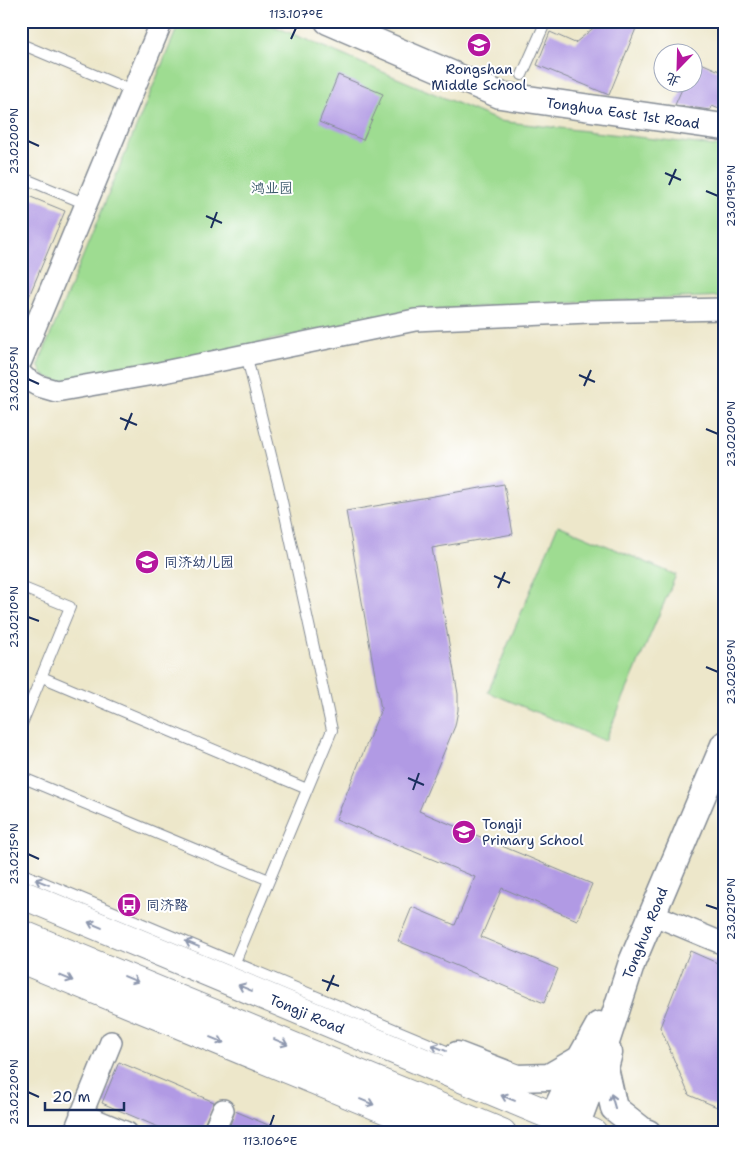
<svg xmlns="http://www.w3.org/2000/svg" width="745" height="1154" viewBox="0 0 745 1154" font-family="'Shantell Sans','LXGW WenKai TC',sans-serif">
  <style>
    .green { fill: #9edc91; stroke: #5c8678 }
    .building { fill: #b19ae4 }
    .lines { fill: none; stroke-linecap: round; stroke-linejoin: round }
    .service-casing { stroke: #848b94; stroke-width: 12 }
    .minor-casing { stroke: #848b94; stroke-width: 24 }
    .tertiary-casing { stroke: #848b94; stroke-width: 29 }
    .secondary-casing { stroke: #848b94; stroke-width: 30 }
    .service { stroke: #fff; stroke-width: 10 }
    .minor { stroke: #fff; stroke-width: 21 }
    .tertiary { stroke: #fff; stroke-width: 26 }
    .secondary { stroke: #fff; stroke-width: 28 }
    .oneway { stroke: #8d97ae }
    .ticks { fill: none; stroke: #1b2f5e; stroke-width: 2 }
    .labels { text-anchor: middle; stroke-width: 4; stroke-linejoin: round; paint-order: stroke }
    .poi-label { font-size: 14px; fill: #1b2f5e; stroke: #fff; text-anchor: start }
    .street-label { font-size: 14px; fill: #1b2f5e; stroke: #fff }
    .park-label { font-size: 14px; fill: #3c5a6b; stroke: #fff }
    .neatline { fill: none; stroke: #1b2f5e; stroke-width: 2 }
    .ticks-label { font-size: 12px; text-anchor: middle; fill: #1b2f5e }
  </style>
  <rect width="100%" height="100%" fill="#fff"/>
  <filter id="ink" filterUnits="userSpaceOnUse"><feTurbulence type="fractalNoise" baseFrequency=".02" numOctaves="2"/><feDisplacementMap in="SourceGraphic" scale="10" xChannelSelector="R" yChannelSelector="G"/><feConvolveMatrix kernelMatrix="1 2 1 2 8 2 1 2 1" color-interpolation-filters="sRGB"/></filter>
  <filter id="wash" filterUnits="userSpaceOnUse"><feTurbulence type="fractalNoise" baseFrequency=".0096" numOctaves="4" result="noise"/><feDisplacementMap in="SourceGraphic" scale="20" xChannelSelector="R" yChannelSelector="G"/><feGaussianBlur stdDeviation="1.12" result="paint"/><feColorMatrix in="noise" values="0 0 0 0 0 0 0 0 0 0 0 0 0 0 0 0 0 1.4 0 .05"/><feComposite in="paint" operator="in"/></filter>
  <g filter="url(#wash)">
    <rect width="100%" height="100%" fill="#ede7ca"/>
    <path class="green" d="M 180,21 L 262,21 L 499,121 L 724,147 L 724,296 L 413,310 L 105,375 L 58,381 L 43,375 L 38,365 Z
      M 558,525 L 676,575 L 605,741 L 488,692 Z"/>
    <g id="blocks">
      <path class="building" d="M 602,21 L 639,21 L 609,95 L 537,65 L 550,32 L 575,43 Z
        M 692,59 L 724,73 L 724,111 L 712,106 L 710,110 L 675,105 L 685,82 L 692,82 Z
        M 338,75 L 383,94 L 363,140 L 319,122 Z
        M 21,193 L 65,211 L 21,315 Z
        M 504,484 L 513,534 L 432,548 L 458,694 L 458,710 L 455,726 L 419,811 L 592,884 L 577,920 L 502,888 L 481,937 L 558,969 L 544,1003 L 398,941 L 412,907 L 455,925 L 475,877 L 336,819 L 381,709 L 346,511 Z
        M 690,951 L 724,966 L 724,1110 L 689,1095 L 660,1027 Z
        M 119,1062 L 214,1102 L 201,1133 L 172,1133 L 102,1103 Z
        M 235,1111 L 287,1133 L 227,1133 Z"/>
    </g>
  </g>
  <g filter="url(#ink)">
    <use href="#blocks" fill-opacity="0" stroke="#848b94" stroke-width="1"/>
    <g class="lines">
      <g class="service-casing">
        <path id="service" d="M 21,44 L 121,86
          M 522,75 L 546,21
          M 21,177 L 86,204
          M 21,587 L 70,607 L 21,726
          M 42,677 L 307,789
          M 21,777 L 269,880
          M 21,873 L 456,1055
          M 235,962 L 332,730 L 280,492 L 246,354"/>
      </g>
      <g class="minor-casing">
        <path id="minor" d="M 21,361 L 162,21
          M 21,374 L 26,379 L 39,386 L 56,391 L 159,373 L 415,320 L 588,312 L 724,309
          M 652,914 L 724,944
          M 81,1114 L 127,1133
          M 74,1133 L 111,1042
          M 213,1133 L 223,1110"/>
      </g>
      <g class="tertiary-casing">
        <path id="tertiary" d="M 328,21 L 500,95 L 724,127
          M 609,1053 L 605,1068 L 614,1108 L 643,1131 L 648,1133
          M 457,1055 L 517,1078 L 549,1077 L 580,1059 L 599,1025
          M 553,1117 L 580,1059
          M 576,1126 L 598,1067 L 632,962 L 724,745"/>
      </g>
      <g class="secondary-casing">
        <path id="secondary" d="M 21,894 L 593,1133
          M 21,934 L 502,1133
          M 21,959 L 421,1124 L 460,1116"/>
      </g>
      <use href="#service" class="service"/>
      <use href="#minor" class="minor"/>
      <use href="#tertiary" class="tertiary"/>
      <use href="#secondary" class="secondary"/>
    </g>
    <defs><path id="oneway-shaft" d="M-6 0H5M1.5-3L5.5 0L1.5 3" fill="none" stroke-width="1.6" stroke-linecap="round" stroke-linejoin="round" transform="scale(1.25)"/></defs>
    <g class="oneway">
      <use href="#oneway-shaft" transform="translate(42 882) rotate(-157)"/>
      <use href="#oneway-shaft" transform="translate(95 925) rotate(-157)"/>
      <use href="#oneway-shaft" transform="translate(192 944) rotate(-157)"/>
      <use href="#oneway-shaft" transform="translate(66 978) rotate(22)"/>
      <use href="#oneway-shaft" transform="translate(131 979) rotate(23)"/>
      <use href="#oneway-shaft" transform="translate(245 988) rotate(-157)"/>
      <use href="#oneway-shaft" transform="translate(217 1040) rotate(22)"/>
      <use href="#oneway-shaft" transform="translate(281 1042) rotate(23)"/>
      <use href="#oneway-shaft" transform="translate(439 1048) rotate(-157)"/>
      <use href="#oneway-shaft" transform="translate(508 1098) rotate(-158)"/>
      <use href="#oneway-shaft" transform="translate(613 1101) rotate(-106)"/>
      <use href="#oneway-shaft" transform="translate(367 1102) rotate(22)"/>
    </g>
  </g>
  <path class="ticks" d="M 291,39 L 296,28M 28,141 L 39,146M 665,173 L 681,180M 669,185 L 676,169M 706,191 L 718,196M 206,216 L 222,223M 211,228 L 217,212M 579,375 L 595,382M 28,379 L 39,384M 584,386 L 591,370M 120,418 L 137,425M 706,429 L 718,434M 125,430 L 132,413M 494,576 L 510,583M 498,588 L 505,572M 28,617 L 39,621M 706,667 L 718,672M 408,778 L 424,785M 413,790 L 419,773M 28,854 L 39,859M 706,905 L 718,909M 322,980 L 339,986M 327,991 L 334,975M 28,1092 L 39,1097M 270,1126 L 274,1115"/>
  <defs>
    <g id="school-disc" transform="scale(1.25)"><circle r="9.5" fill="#b5179e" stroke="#fff"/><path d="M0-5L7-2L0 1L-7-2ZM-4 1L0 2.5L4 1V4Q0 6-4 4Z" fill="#fff"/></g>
    <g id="bus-disc" transform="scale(1.25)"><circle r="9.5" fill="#b5179e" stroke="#fff"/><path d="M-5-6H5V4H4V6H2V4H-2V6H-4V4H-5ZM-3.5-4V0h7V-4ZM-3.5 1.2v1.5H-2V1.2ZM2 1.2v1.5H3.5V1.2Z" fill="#fff"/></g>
  </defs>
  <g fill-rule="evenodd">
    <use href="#school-disc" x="479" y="45"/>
    <use href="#school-disc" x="147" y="562"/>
    <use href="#school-disc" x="464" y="832"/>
    <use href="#bus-disc" x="129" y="905"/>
  </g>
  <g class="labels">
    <g class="poi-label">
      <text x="479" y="74" text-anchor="middle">Rongshan<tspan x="479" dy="16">Middle School</tspan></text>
      <text x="164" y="567">同济幼儿园</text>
      <text x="482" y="829">Tongji<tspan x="482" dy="16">Primary School</tspan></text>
      <text x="146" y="910">同济路</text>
    </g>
    <g class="street-label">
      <text transform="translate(623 113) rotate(8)" y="5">Tonghua East 1st Road</text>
      <text transform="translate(645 933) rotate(-68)" y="5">Tonghua Road</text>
      <text transform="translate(307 1014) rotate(23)" y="5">Tongji Road</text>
    </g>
    <g class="park-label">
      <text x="272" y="193">鸿业园</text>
    </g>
  </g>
  <rect width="745" height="1154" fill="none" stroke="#fff" stroke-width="55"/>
  <g transform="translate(678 68) rotate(203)"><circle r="24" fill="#ffffff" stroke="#a4acbf"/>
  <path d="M0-4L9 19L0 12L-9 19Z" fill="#b5179e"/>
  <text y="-8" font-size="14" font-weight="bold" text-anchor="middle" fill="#1b2f5e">北</text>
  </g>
  <path d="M45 1102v8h79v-8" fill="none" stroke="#1b2f5e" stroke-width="2.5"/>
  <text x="52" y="1102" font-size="15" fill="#1b2f5e" stroke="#ffffff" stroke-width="4" paint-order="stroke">20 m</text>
  <rect x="28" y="28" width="690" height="1098" class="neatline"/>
  <g class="ticks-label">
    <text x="296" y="18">113.107°E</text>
    <text transform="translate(14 141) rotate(-90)" y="4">23.0200°N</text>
    <text transform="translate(731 196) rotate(-90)" y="4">23.0195°N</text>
    <text transform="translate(14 379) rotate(-90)" y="4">23.0205°N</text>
    <text transform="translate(731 434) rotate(-90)" y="4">23.0200°N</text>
    <text transform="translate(14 617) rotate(-90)" y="4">23.0210°N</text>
    <text transform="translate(731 672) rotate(-90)" y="4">23.0205°N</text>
    <text transform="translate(14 854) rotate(-90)" y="4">23.0215°N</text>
    <text transform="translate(731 909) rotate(-90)" y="4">23.0210°N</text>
    <text transform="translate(14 1092) rotate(-90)" y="4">23.0220°N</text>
    <text x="270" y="1145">113.106°E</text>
  </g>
</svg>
